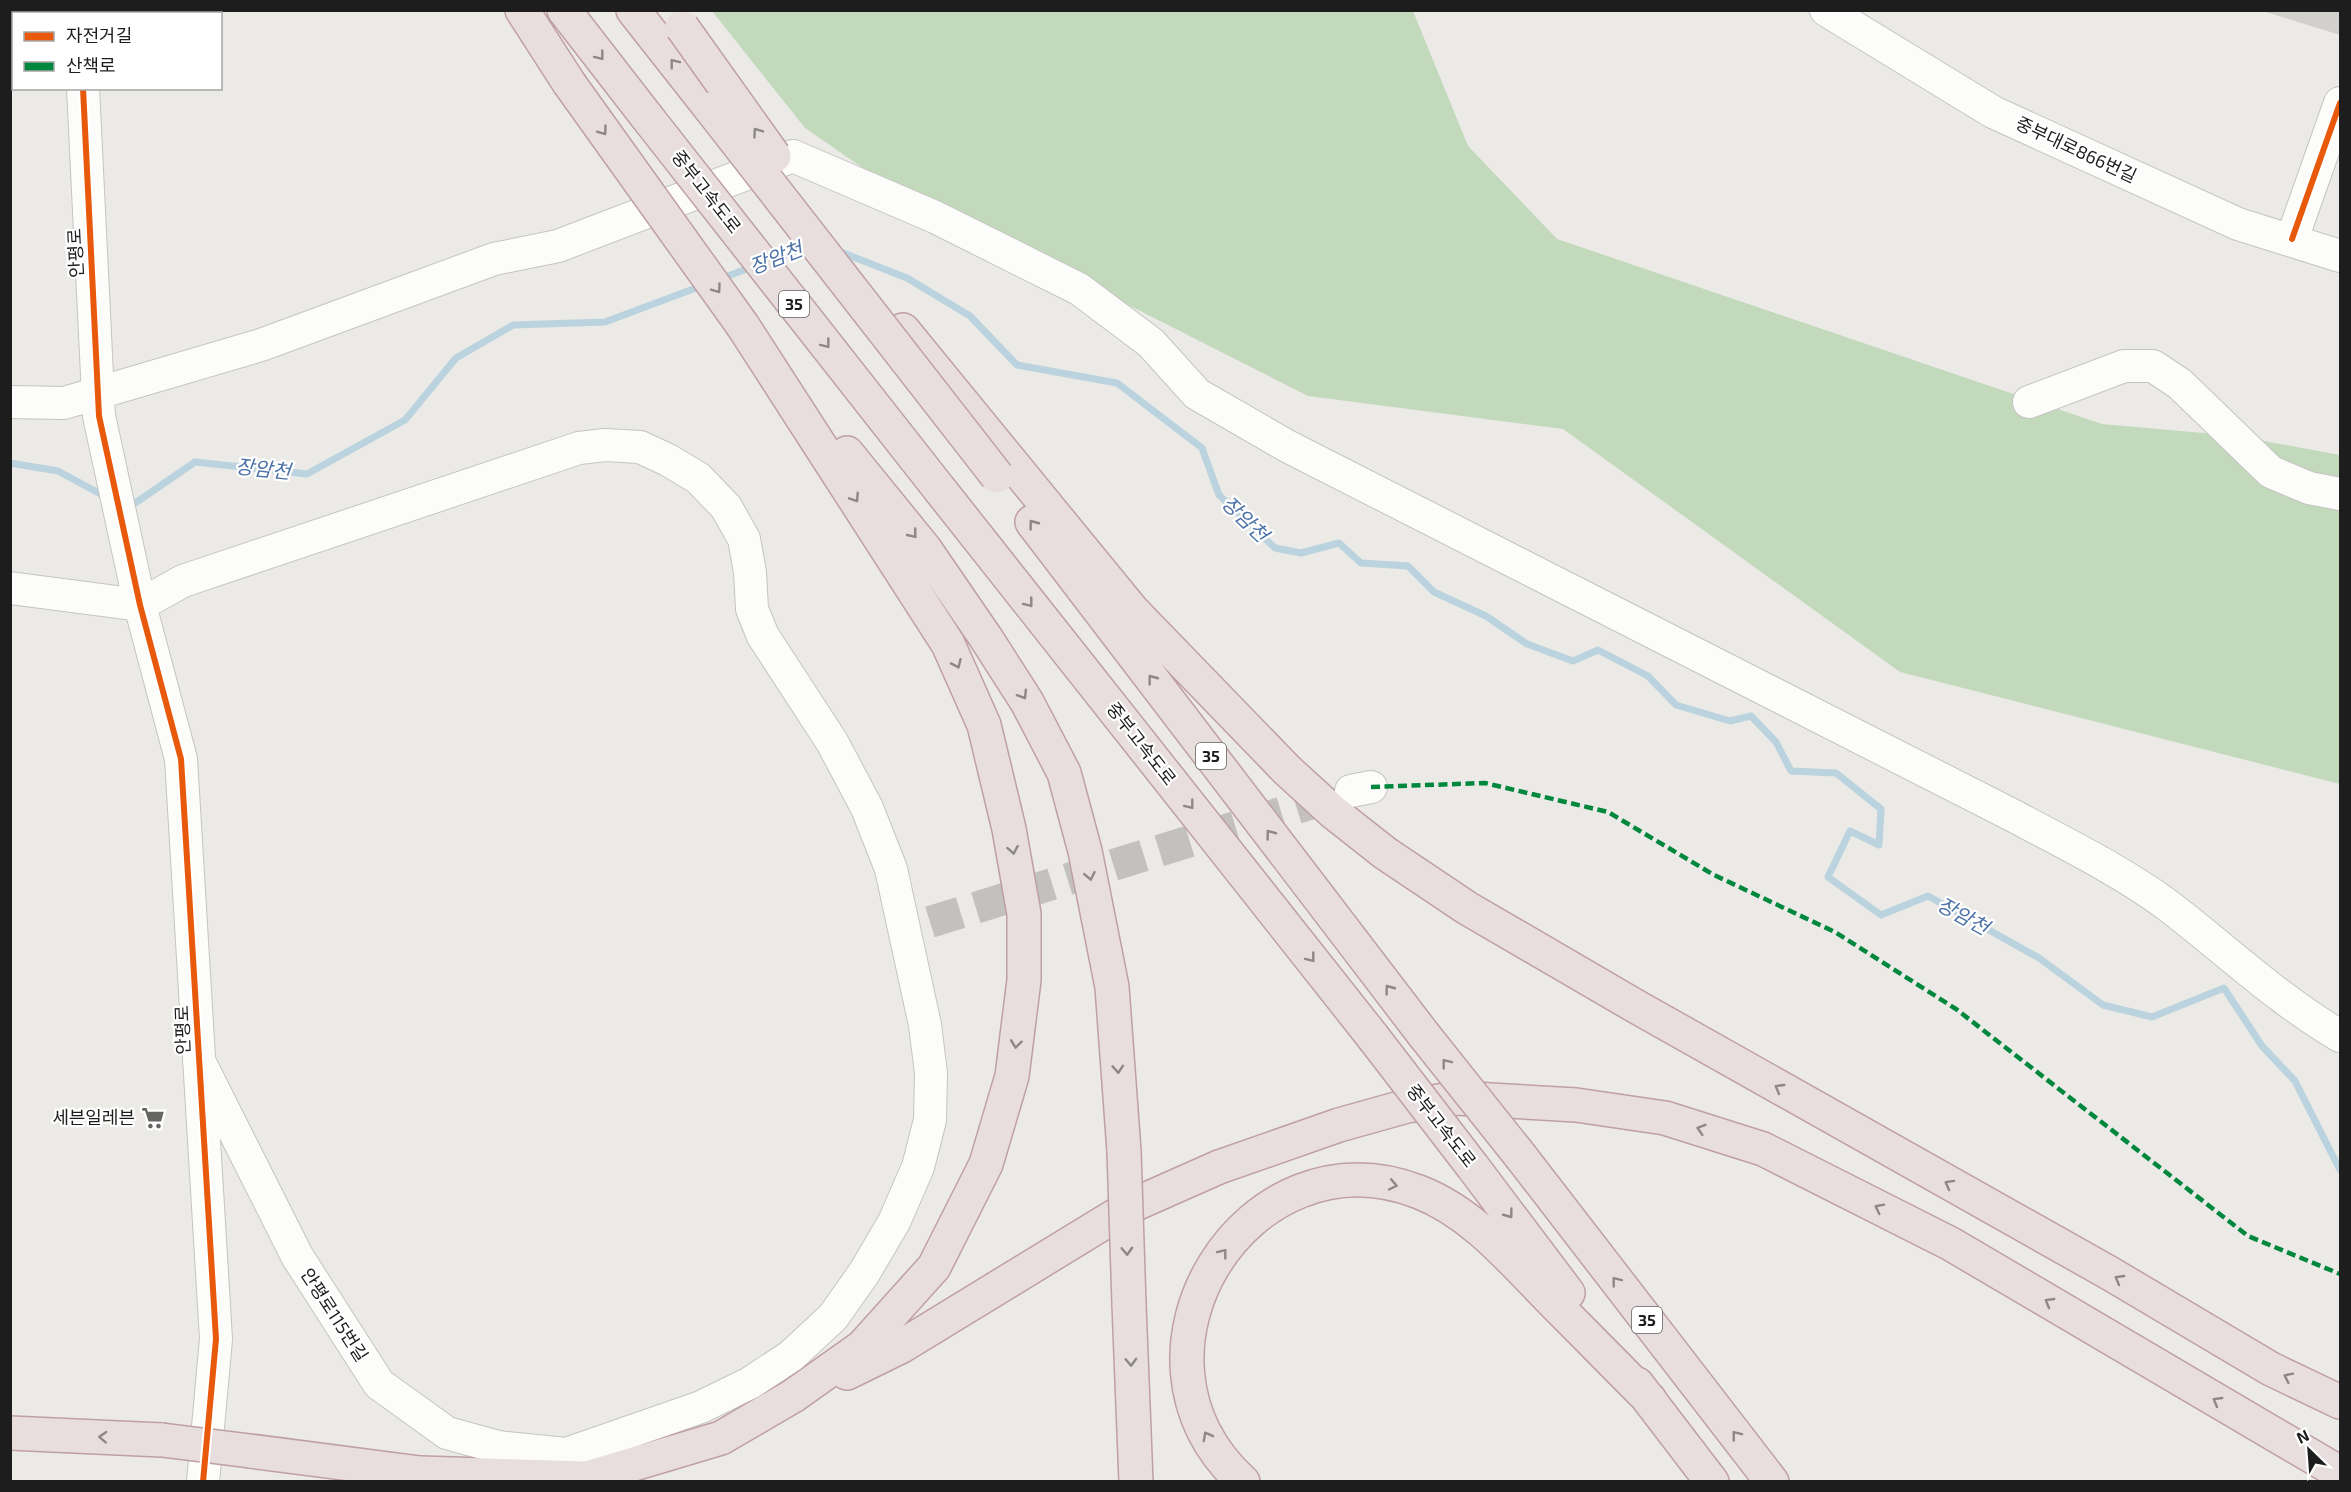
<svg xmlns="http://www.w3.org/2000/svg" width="2351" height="1492" viewBox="0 0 2351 1492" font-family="'Exo 2','Noto Sans KR',sans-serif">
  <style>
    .forest { fill: #c3d9bc }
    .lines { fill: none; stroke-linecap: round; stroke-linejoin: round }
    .stream { stroke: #bad3de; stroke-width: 7 }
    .building { fill: #d2d0cd }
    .minor-tunnel { stroke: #c2c1be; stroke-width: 32; stroke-dasharray: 32 16; stroke-linecap: butt }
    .minor-casing { stroke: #c4c4c2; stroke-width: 34 }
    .highway-casing { stroke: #bf9fa5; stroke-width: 36 }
    .minor { stroke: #fcfcfb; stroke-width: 32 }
    .highway { stroke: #e8dede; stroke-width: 33 }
    .highway-bridge-casing { stroke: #bf9fa5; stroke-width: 36; stroke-linecap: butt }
    .highway-bridge { stroke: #e8dede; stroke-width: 33 }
    .quiet { stroke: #00873e; stroke-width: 4.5; stroke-dasharray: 9 4.5; stroke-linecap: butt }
    .cycleway-casing { stroke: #fff; stroke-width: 10 }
    .cycleway { stroke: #e8590c; stroke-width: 6 }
    .oneway { stroke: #8d8787 }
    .labels { text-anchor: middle; stroke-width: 4.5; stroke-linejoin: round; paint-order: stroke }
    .shield { fill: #fff; stroke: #616161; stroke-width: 1.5 }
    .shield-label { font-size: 16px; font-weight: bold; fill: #1d1d1d }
    .street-label { font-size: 18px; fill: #1d1d1d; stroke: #fff }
    .poi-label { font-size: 18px; fill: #1d1d1d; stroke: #fff; text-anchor: end }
    .water-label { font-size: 20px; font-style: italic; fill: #4d72a8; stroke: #fff }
  </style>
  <rect width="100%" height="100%" fill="#ebeae6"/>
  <path class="forest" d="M 712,11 L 1413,11 L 1468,146 L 1557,239 L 2102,424 L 2237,436 L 2340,455 L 2340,784 L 1900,672 L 1563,429 L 1308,396 L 876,177 L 805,128 Z"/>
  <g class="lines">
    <path class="stream" d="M 838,251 L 907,278 L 970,316 L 1017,365 L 1117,383 L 1202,448 L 1219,495 L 1275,548 L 1301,553 L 1339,543 L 1361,563 L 1408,566 L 1434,592 L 1486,616 L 1527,644 L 1573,661 L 1598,650 L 1648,676 L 1676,705 L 1730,721 L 1751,716 L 1776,742 L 1791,771 L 1836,773 L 1881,809 L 1879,845 L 1850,831 L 1828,877 L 1881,915 L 1928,896 L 2039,958 L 2103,1005 L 2152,1017 L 2224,988 L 2262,1046 L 2295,1081 L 2340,1170
      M 771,260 L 808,246
      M 720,279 L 752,267
      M 10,463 L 58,471 L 106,497
      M 128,508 L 195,462 L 307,474 L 405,420 L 456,358 L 513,325 L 605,322 L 704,285"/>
  </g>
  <path class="building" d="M 2340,10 L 2340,35 L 2263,11 L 2263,10 Z"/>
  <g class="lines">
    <path class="minor-tunnel" d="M 930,922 L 1342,794"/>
    <g class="minor-casing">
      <path id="minor" d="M 79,10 L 79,14
        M 1826,10 L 1993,112 L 2238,224 L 2340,256
        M 83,88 L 99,416 L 140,605 L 181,759 L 216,1339 L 203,1482
        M 2292,239 L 2340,103
        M 10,402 L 64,403 L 261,345 L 494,259 L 558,246 L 793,156 L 935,217 L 1079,289 L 1151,343 L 1197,394 L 1287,446 L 2012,815 C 2064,843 2118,869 2166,904 C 2224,948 2277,999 2340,1036
        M 2029,402 L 2124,366 L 2153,366 L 2180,384 L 2271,472 L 2309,488 L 2340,494
        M 10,588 L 140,605 L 183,581 L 579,448 L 605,445 L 640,447 L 668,460 L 698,478 L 726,507 L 744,539 L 750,572 L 752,609 L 763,636 L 832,742 L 867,808 L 891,869 L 925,1025 L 931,1073 L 930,1120 L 918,1167 L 894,1222 L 864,1273 L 833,1317 L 791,1356 L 750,1383 L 701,1407 L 566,1454 L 498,1447 L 447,1433 L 379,1384 L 297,1256 L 199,1061
        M 1351,791 L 1371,787"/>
    </g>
    <g class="highway-casing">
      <path id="highway" d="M 522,10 L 569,83
        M 564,10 L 647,117
        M 633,10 L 711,109
        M 903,330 L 1132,610 L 1287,770 L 1333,812 L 1385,853 L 1467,908 L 1637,1007 L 2111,1274 L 2271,1369 L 2340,1402
        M 847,453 L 925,549 L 986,638 L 1027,702 L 1064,773 L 1085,851 L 1112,987 L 1124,1151
        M 941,491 L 1373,1037
        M 1032,522 L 1424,1035
        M 1522,1158 L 1772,1482
        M 1473,1167 L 1568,1293
        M 1129,1304 L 1136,1482
        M 847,1373 L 902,1346 L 1131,1206 L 1219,1167 L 1339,1125 L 1407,1106 L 1457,1098 L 1576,1105 L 1665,1118 L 1763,1149 L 1951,1244 L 2340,1473
        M 1637,1384 L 1712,1482
        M 10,1433 L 162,1440
        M 250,1451 L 420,1473 L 587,1478 L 721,1438 L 793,1396 L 862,1347 L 934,1267 L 986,1164 L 1012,1076 L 1024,980 L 1024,914 L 1009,829 L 984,725 L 948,644 L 743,326
        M 1243,1482 C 1103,1354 1249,1125 1419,1192 C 1471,1212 1510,1258 1548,1297 C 1582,1331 1616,1366 1650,1400"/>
    </g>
    <use href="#minor" class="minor"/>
    <use href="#highway" class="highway"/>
    <g class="highway-bridge-casing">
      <path id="highway-bridge" d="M 682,27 L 774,156
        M 569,83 L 743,326
        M 711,109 L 997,476
        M 647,117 L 941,491
        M 1424,1035 L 1522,1158
        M 1373,1037 L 1473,1167
        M 1124,1151 L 1129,1304
        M 162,1440 L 250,1451"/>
    </g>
    <use href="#highway-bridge" class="highway-bridge"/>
    <path class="quiet" d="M 1371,787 L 1485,783 L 1608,812 L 1714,875 L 1835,932 L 1956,1009 L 2248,1236 L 2340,1274"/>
    <g class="cycleway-casing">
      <path id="cycleway" d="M 83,88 L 99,416 L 140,605 L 181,759 L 216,1339 L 203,1482
        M 2292,239 L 2340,103"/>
    </g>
    <use href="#cycleway" class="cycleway"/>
  </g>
  <defs><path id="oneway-chevron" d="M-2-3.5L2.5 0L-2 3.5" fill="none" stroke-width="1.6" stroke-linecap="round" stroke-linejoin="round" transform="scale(1.5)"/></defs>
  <g class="oneway">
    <use href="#oneway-chevron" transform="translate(600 56) rotate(52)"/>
    <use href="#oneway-chevron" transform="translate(674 63) rotate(-128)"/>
    <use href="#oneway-chevron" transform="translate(603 131) rotate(54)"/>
    <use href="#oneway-chevron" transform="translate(757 132) rotate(-125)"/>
    <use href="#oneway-chevron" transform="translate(717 289) rotate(54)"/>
    <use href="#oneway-chevron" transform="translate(826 344) rotate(52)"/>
    <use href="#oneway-chevron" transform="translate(855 498) rotate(57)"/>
    <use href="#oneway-chevron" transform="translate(1033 524) rotate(-127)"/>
    <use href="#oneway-chevron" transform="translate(913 534) rotate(51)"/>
    <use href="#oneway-chevron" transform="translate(1029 603) rotate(52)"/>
    <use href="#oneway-chevron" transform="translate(957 664) rotate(66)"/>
    <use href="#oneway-chevron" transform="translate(1152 679) rotate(-127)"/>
    <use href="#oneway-chevron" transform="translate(1023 695) rotate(58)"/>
    <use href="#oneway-chevron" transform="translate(1190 805) rotate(52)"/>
    <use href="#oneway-chevron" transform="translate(1270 834) rotate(-127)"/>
    <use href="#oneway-chevron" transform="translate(1013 850) rotate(80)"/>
    <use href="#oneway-chevron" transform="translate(1090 876) rotate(79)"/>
    <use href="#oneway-chevron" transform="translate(1311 958) rotate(52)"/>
    <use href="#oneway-chevron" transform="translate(1389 989) rotate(-127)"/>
    <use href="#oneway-chevron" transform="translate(1016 1044) rotate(97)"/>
    <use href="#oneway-chevron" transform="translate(1446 1063) rotate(-128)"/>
    <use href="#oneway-chevron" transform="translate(1118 1069) rotate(86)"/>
    <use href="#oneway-chevron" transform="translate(1779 1088) rotate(-150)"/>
    <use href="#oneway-chevron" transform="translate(1701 1129) rotate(-163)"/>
    <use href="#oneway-chevron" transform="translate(1949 1184) rotate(-151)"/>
    <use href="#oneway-chevron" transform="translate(1393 1185) rotate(12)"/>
    <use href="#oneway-chevron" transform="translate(1879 1208) rotate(-153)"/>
    <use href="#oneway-chevron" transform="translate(1509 1214) rotate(53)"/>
    <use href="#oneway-chevron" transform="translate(1127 1251) rotate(88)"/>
    <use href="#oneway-chevron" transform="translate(1223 1253) rotate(-52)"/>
    <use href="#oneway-chevron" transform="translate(2119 1279) rotate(-150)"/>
    <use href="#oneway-chevron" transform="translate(1616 1281) rotate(-128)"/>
    <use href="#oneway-chevron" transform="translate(2049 1302) rotate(-150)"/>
    <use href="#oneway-chevron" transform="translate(1131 1362) rotate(88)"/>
    <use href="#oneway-chevron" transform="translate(2288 1377) rotate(-154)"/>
    <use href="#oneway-chevron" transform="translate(2217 1401) rotate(-150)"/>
    <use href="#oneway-chevron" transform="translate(1736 1435) rotate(-128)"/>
    <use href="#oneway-chevron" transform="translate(1207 1436) rotate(-118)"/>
    <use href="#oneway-chevron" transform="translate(103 1437) rotate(-177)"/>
  </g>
  <defs>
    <g id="supermarket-bare" transform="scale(1.8)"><path d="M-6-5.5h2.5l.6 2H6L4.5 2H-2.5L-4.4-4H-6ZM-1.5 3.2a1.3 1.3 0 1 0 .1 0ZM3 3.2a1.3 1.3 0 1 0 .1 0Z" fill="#656563" stroke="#fff" stroke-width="2.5" paint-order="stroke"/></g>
  </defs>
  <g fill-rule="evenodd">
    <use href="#supermarket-bare" x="153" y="1118"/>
  </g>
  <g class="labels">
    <g class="shield">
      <rect x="779" y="291" width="30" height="26" rx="4.5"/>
      <rect x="1196" y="743" width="30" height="26" rx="4.5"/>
      <rect x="1632" y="1307" width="30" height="26" rx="4.5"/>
    </g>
    <g class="shield-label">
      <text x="794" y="310">35</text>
      <text x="1211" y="762">35</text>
      <text x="1647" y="1326">35</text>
    </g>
    <g class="street-label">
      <text transform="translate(2076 150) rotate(25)" y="6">중부대로866번길</text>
      <text transform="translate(706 192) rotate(52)" y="6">중부고속도로</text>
      <text transform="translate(76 253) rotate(-93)" y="6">안평로</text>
      <text transform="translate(1141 744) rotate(52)" y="6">중부고속도로</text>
      <text transform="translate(183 1030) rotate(-92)" y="6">안평로</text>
      <text transform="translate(1441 1126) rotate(52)" y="6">중부고속도로</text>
      <text transform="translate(334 1315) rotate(57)" y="6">안평로115번길</text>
    </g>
    <g class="poi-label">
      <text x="135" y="1124">세븐일레븐</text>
    </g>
    <g class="water-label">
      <text transform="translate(776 258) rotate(-21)" y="7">장암천</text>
      <text transform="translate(263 469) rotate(6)" y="7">장암천</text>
      <text transform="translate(1245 519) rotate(44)" y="7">장암천</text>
      <text transform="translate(1963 916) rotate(29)" y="7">장암천</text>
    </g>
  </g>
  <rect width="2351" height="1492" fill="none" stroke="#1d1d1d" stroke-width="24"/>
  <rect x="12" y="12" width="210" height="78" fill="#ffffff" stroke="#a5a5a5" stroke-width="1.5"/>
  <rect x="24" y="32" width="30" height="9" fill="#e8590c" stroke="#a5a5a5" stroke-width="1.5"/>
  <text x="66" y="42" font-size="18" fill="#1d1d1d">자전거길</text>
  <rect x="24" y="62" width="30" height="9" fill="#00873e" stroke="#a5a5a5" stroke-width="1.5"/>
  <text x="66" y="72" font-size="18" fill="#1d1d1d">산책로</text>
  <g transform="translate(2309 1450) rotate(335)" stroke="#ffffff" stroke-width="4.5" paint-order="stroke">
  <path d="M0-4.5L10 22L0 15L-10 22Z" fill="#1d1d1d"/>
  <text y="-9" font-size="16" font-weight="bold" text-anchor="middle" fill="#1d1d1d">N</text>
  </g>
</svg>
